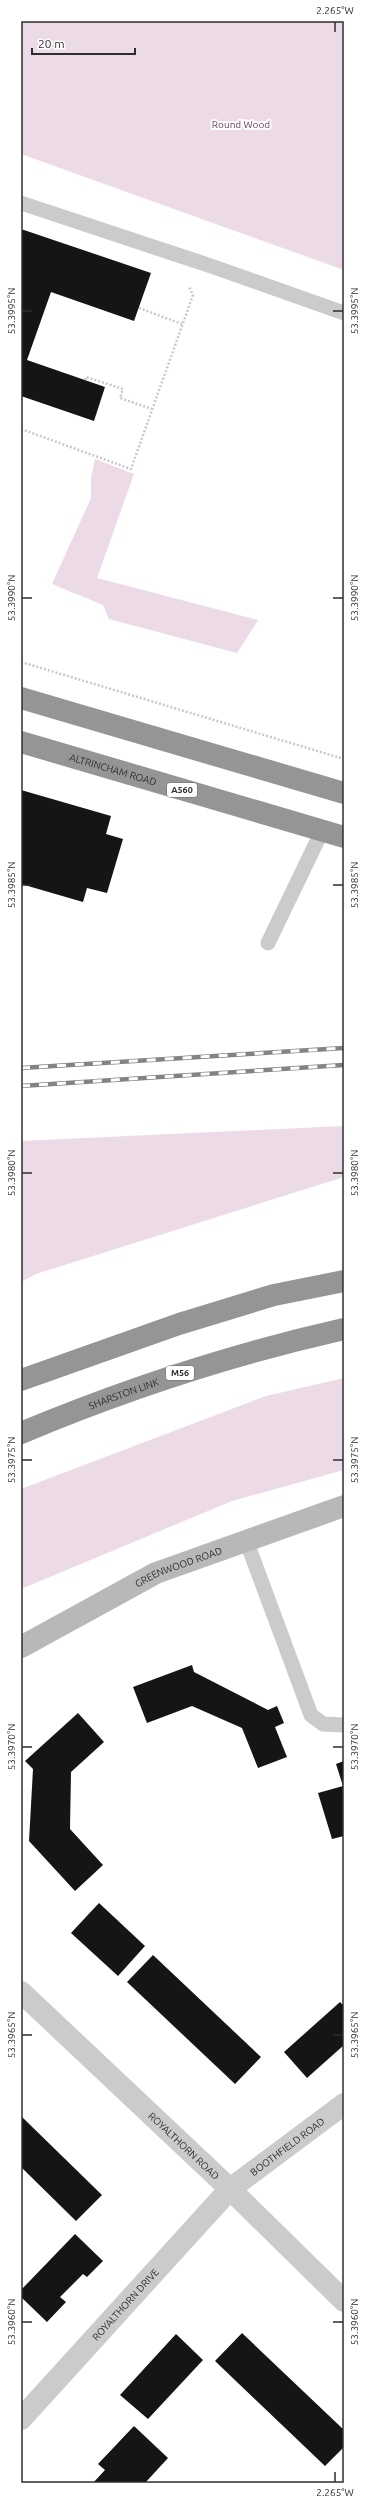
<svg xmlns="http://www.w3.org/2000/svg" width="365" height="2504" viewBox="0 0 365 2504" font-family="Ubuntu,sans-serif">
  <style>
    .green { fill: #ecdbe7 }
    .building { fill: #151515 }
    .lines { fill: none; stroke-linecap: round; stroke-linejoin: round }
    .path { stroke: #c8c8c8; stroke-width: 2.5; stroke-dasharray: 2 2; stroke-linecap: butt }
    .lane { stroke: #cbcbcb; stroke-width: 15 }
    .street { stroke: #cbcbcb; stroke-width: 22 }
    .secondary { stroke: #b8b8b8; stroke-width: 22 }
    .highway { stroke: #959595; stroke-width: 22 }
    .rail-casing { stroke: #838383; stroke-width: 4.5 }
    .rail { stroke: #fff; stroke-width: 3; stroke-dasharray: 9; stroke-linecap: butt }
    .ticks { fill: none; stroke: #2e2e2e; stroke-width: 1.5 }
    .labels { text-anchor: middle; stroke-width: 4; stroke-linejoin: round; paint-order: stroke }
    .shield { fill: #fff; stroke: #6d6d6d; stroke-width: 1 }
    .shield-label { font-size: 9px; font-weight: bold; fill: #2e2e2e }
    .park-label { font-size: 10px; fill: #6a3a5a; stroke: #fff }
    .street-label { font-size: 10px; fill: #2e2e2e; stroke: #fff }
    .neatline { fill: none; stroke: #2e2e2e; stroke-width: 1.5 }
    .ticks-label { font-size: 10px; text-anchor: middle; fill: #2e2e2e }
  </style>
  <rect width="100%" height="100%" fill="#fff"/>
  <path class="green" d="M 21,21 L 344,21 L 344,270 L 21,154 Z
    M 95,459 L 134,474 L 97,578 L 258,620 L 237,653 L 109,619 L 103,605 L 52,584 L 91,498 L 91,478 Z
    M 344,1126 L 344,1177 L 36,1274 L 21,1282 L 21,1141 Z
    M 344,1378 L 344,1470 L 232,1501 L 21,1589 L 21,1489 L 266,1396 Z"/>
  <path class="building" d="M 21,229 L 151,273 L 134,321 L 51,292 L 27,360 L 105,387 L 94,421 L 21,396 Z
    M 21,790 L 111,816 L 106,834 L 123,839 L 107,893 L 87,888 L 83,902 L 21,884 Z
    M 192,1665 L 194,1672 L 268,1710 L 277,1706 L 284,1723 L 275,1727 L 287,1757 L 258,1768 L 242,1728 L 192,1706 L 147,1723 L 133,1687 Z
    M 78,1713 L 104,1742 L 71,1772 L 70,1829 L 103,1865 L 75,1891 L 29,1841 L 33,1769 L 25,1761 Z
    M 344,1761 L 344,1836 L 332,1839 L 318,1793 L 343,1786 L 336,1764 Z
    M 99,1903 L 145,1946 L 118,1976 L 71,1933 Z
    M 153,1955 L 261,2057 L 235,2084 L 127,1982 Z
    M 340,2002 L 344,2006 L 344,2045 L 307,2078 L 284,2052 Z
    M 21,2116 L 102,2195 L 76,2221 L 21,2167 Z
    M 75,2234 L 103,2261 L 87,2277 L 83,2274 L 60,2297 L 66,2302 L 47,2322 L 21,2297 L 21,2290 Z
    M 242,2333 L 344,2430 L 344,2447 L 325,2466 L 215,2361 Z
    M 176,2334 L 203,2360 L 148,2419 L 120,2395 Z
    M 134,2426 L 168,2458 L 145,2483 L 93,2483 L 105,2470 L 98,2464 Z"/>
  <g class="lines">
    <path class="path" d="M 139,308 L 182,324
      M 85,380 L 86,377 L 123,389 L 120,398 L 152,409
      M 21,429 L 131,469 L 193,295 L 189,287
      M 21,662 L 344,759"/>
    <path class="lane" d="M 21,203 L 214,267 L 344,313
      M 268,943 L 322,831
      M 246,1540 L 311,1715 L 323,1724 L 344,1725"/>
    <g class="street">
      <path id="s1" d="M 21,1992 L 230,2189 L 344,2301"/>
      <path id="s2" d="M 21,2419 L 230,2189 L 344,2104"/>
    </g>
    <path class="secondary" id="s3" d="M 21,1647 L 156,1573 L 344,1506"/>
    <g class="highway">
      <path d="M 21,698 L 344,793"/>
      <path id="s4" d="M 21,742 L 344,837"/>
      <path d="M 21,1380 L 179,1324 L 274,1295 L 344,1281"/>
      <path id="s5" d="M 21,1433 C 126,1389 233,1354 344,1329"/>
    </g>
    <g class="rail-casing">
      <path id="rail" d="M 21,1068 L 344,1048
        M 21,1086 L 344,1065"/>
    </g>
    <use href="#rail" class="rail"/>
  </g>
  <path class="ticks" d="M 335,22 L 335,32M 22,311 L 32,311M 333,311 L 343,311M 22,598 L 32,598M 333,598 L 343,598M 22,885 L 32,885M 333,885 L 343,885M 22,1173 L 32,1173M 333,1173 L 343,1173M 22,1460 L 32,1460M 333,1460 L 343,1460M 22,1747 L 32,1747M 333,1747 L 343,1747M 22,2035 L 32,2035M 333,2035 L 343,2035M 22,2322 L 32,2322M 333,2322 L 343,2322M 335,2472 L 335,2482"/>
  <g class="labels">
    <g class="shield">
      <rect x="167" y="783" width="30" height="14" rx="3"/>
      <rect x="166" y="1366" width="28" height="14" rx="3"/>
    </g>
    <g class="shield-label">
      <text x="182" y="793">A560</text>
      <text x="180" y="1376">M56</text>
    </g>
    <g class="park-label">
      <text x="241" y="128">Round Wood</text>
    </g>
    <g class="street-label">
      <text dy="4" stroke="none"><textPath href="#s4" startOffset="96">ALTRINCHAM ROAD</textPath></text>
      <text dy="4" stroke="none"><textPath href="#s5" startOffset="110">SHARSTON LINK</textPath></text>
      <text dy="4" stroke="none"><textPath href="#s3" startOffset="177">GREENWOOD ROAD</textPath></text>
      <text dy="4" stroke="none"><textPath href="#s1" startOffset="224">ROYALTHORN ROAD</textPath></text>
      <text dy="4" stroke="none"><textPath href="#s2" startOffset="382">BOOTHFIELD ROAD</textPath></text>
      <text dy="4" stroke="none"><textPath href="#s2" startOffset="155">ROYALTHORN DRIVE</textPath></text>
    </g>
  </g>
  <rect width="365" height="2504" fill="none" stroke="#ffffff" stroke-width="44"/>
  <path d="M32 48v6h103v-6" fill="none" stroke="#2e2e2e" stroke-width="2"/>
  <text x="38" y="48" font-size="12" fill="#2e2e2e" stroke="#ffffff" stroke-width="3" paint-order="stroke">20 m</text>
  <rect x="22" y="22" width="321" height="2460" class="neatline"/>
  <g class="ticks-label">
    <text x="335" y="14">2.265°W</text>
    <text transform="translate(11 311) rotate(-90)" y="4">53.3995°N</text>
    <text transform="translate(354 311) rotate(-90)" y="4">53.3995°N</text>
    <text transform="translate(11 598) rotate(-90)" y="4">53.3990°N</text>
    <text transform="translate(354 598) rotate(-90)" y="4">53.3990°N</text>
    <text transform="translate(11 885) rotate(-90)" y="4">53.3985°N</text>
    <text transform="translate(354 885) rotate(-90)" y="4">53.3985°N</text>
    <text transform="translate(11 1173) rotate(-90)" y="4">53.3980°N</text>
    <text transform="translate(354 1173) rotate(-90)" y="4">53.3980°N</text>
    <text transform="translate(11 1460) rotate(-90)" y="4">53.3975°N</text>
    <text transform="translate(354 1460) rotate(-90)" y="4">53.3975°N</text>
    <text transform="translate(11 1747) rotate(-90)" y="4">53.3970°N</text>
    <text transform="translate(354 1747) rotate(-90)" y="4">53.3970°N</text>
    <text transform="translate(11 2035) rotate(-90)" y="4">53.3965°N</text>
    <text transform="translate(354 2035) rotate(-90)" y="4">53.3965°N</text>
    <text transform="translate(11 2322) rotate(-90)" y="4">53.3960°N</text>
    <text transform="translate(354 2322) rotate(-90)" y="4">53.3960°N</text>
    <text x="335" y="2496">2.265°W</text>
  </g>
</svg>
